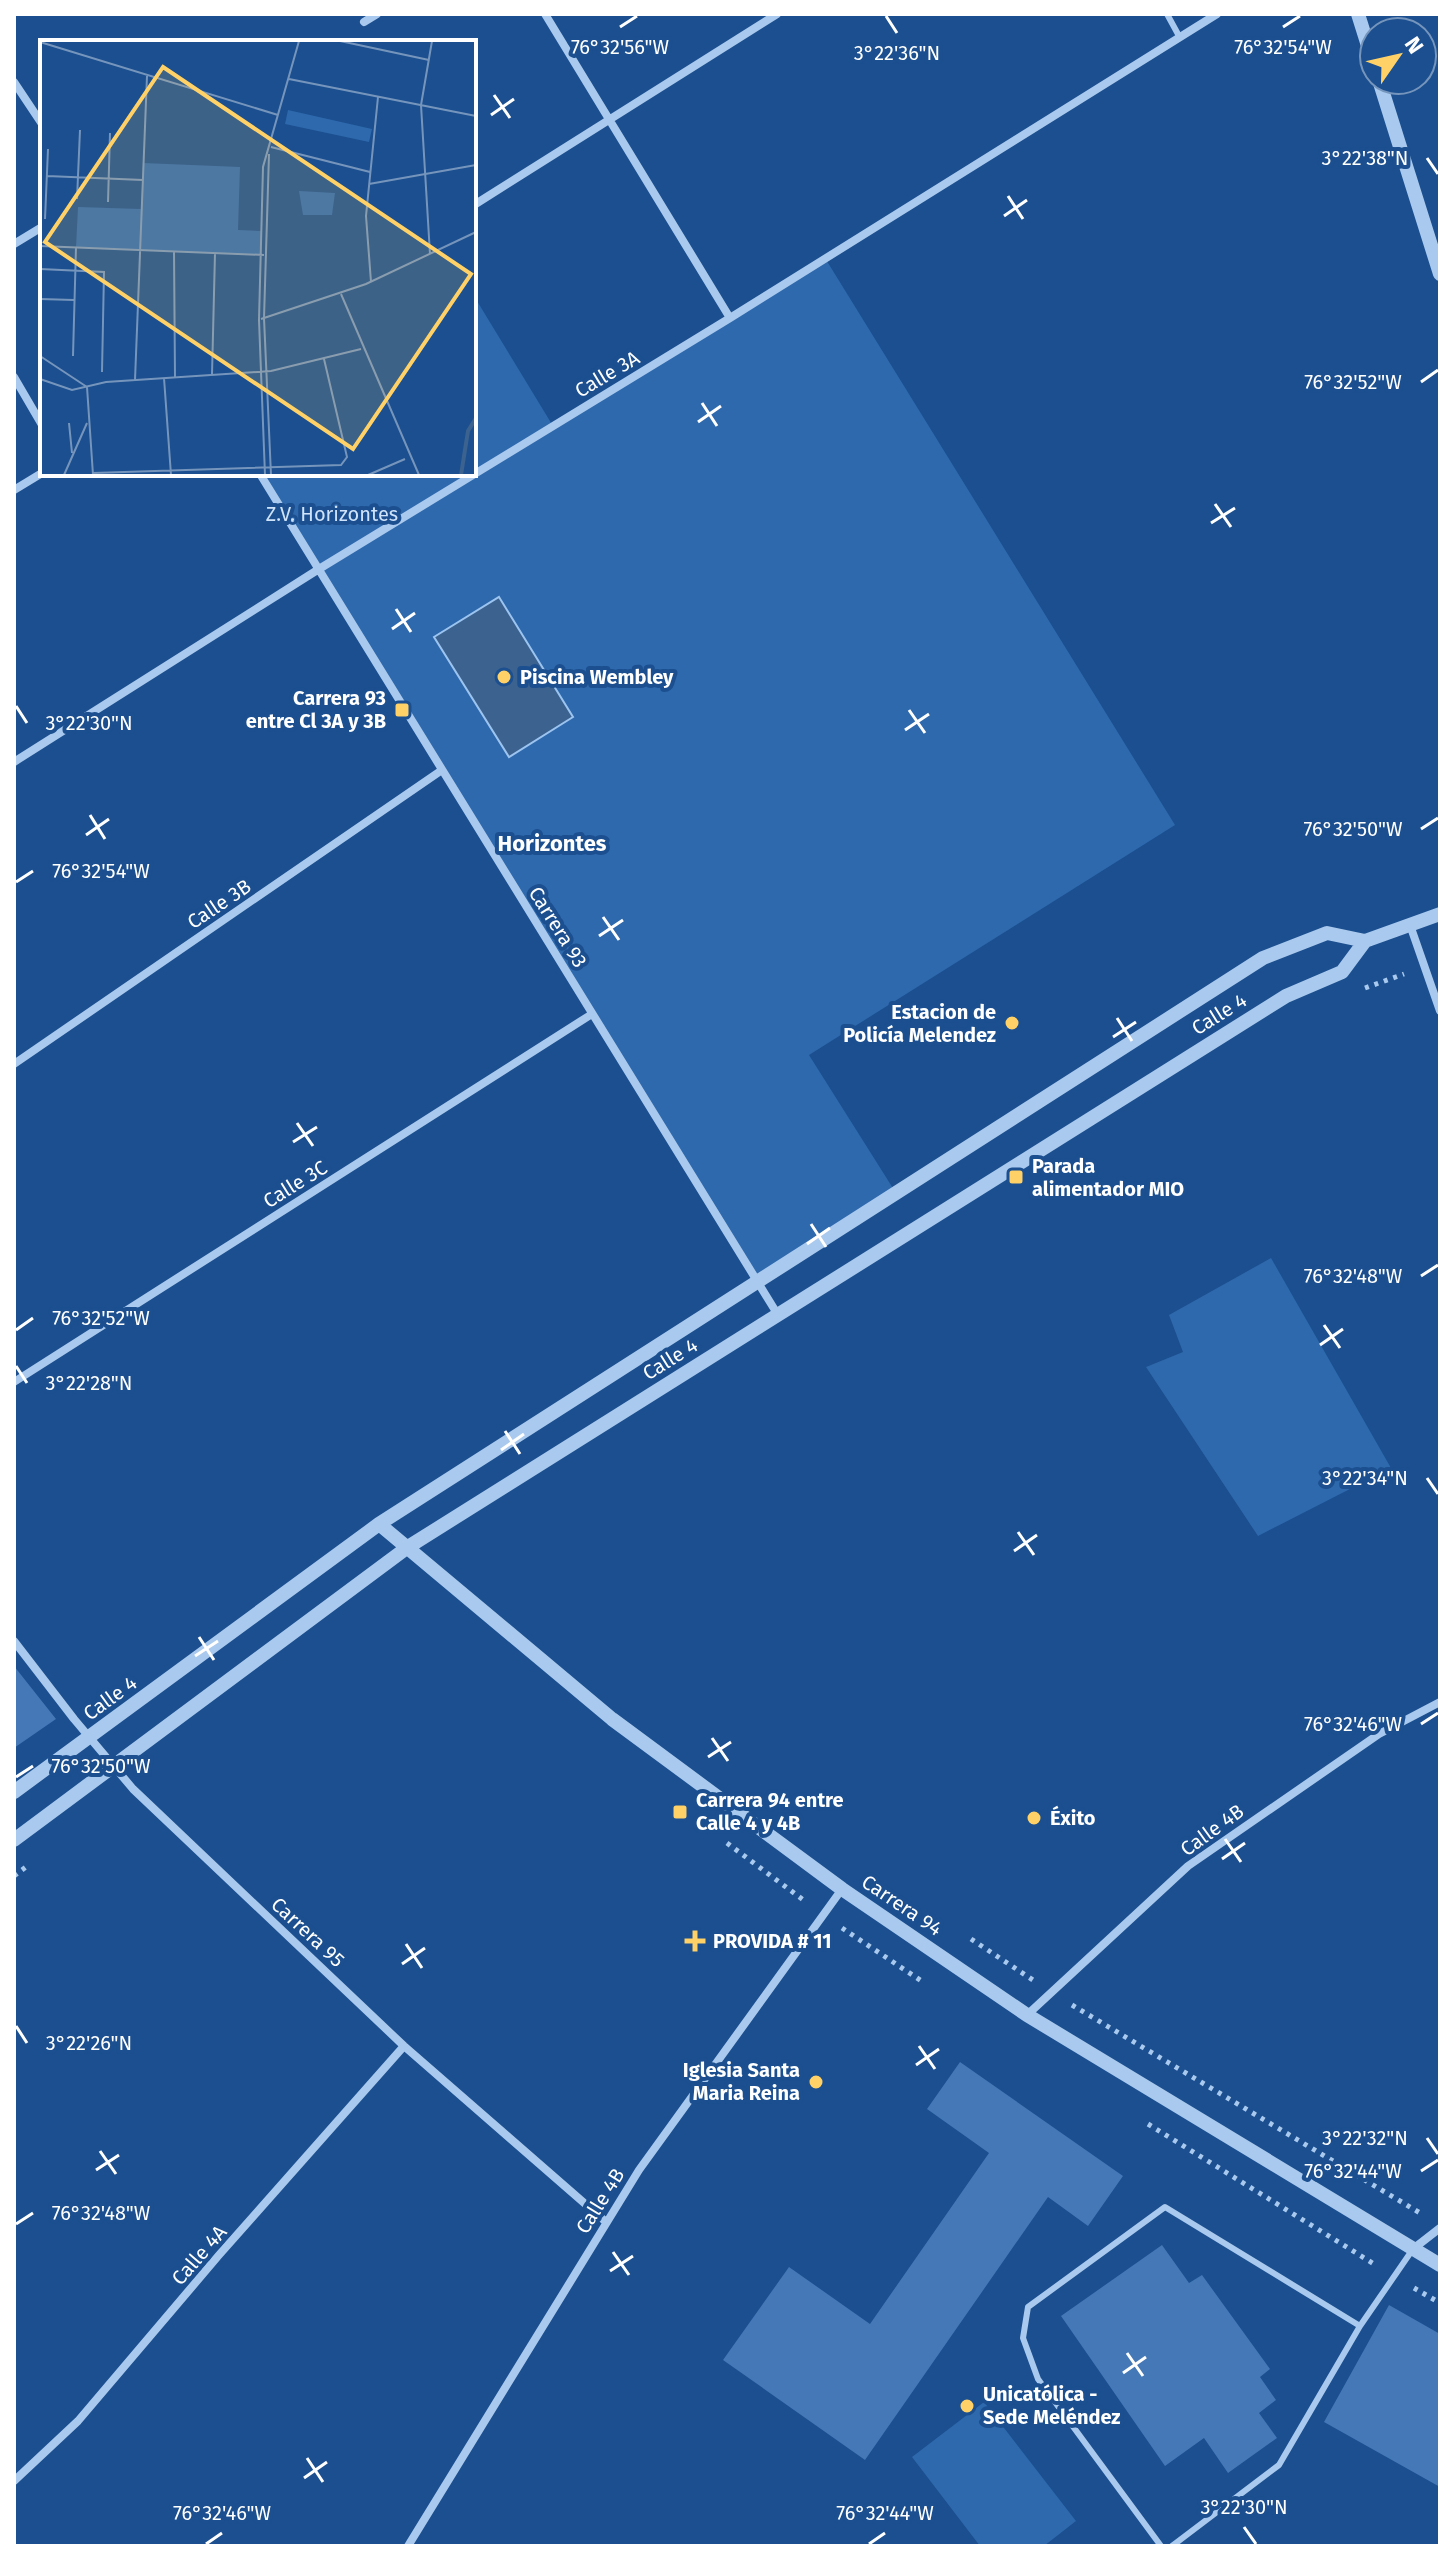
<svg xmlns="http://www.w3.org/2000/svg" width="1454" height="2560" viewBox="0 0 1454 2560" font-family="'Fira Sans',sans-serif">
  <style>
    .green { fill: #2e69ad }
    .water { fill: #3c6290; stroke: #9cc4f0; stroke-width: 2 }
    .building { fill: #4478b7 }
    .lines { fill: none; stroke-linecap: round; stroke-linejoin: round }
    .path { stroke: #a9c9ee; stroke-width: 5; stroke-dasharray: 4 6; stroke-linecap: butt }
    .service { stroke: #a9c9ee; stroke-width: 6 }
    .minor { stroke: #a9c9ee; stroke-width: 8 }
    .tertiary { stroke: #a9c9ee; stroke-width: 14 }
    .ticks { fill: none; stroke: #fff; stroke-width: 3 }
    .poi-dot { fill: #ffd166; stroke: #1b4f8f; stroke-width: 3 }
    .labels { text-anchor: middle; stroke-width: 8; stroke-linejoin: round; paint-order: stroke }
    .street-label { font-size: 20px; fill: #fff; stroke: #1b4f8f }
    .park-label { font-size: 20px; fill: #cfe3fa; stroke: #1b4f8f }
    .poi-label { font-size: 20px; font-weight: bold; fill: #fff; stroke: #1b4f8f; text-anchor: start }
    .neighbourhood-label { font-size: 22px; font-weight: bold; fill: #fff; stroke: #1b4f8f }
    .inset-river { fill: none; stroke: #3c6290; stroke-width: 4 }
    .inset-road { fill: none; stroke: #7695bc; stroke-width: 2 }
    .view { fill: #ffd166; fill-opacity: 0.15; stroke: #ffd166; stroke-width: 4 }
    .inset-edge { fill: none; stroke: #fff; stroke-width: 4 }
    .ticks-label { font-size: 20px; text-anchor: middle; fill: #fff; stroke: #1b4f8f; stroke-width: 8; stroke-linejoin: round; paint-order: stroke }
  </style>
  <rect width="100%" height="100%" fill="#1b4f8f"/>
  <path class="green" d="M 825,258 L 1175,825 L 809,1055 L 896,1193 L 757,1283 L 260,474 L 474,474 L 474,296 L 553,426 Z
    M 1271,1258 L 1391,1468 L 1258,1536 L 1146,1367 L 1183,1352 L 1169,1315 Z
    M 984,2402 L 1076,2521 L 1044,2546 L 980,2546 L 912,2457 Z"/>
  <path class="water" d="M 499,597 L 573,717 L 509,757 L 434,637 Z"/>
  <path class="building" d="M 14,1666 L 56,1719 L 14,1748 Z
    M 960,2062 L 1123,2176 L 1088,2226 L 1048,2197 L 865,2460 L 723,2360 L 789,2267 L 870,2324 L 989,2153 L 927,2109 Z
    M 1162,2245 L 1189,2283 L 1202,2275 L 1270,2369 L 1260,2377 L 1276,2400 L 1259,2413 L 1277,2438 L 1228,2473 L 1204,2438 L 1165,2466 L 1061,2316 Z
    M 1389,2305 L 1440,2334 L 1440,2487 L 1324,2422 Z"/>
  <g class="lines">
    <path class="path" d="M 1365,988 L 1404,974
      M 727,1843 L 806,1902
      M 14,1876 L 26,1867
      M 842,1928 L 923,1982
      M 971,1939 L 1033,1980
      M 1072,2005 L 1420,2213
      M 1148,2124 L 1374,2264
      M 1414,2288 L 1440,2303"/>
    <path class="service" d="M 1167,14 L 1179,36
      M 1161,2546 L 1038,2379 L 1023,2338 L 1028,2307 L 1165,2207 L 1360,2326
      M 1172,2546 L 1279,2465 L 1360,2326 L 1413,2249"/>
    <path class="minor" d="M 545,14 L 730,318
      M 364,22 L 377,14
      M 14,82 L 42,124
      M 474,205 L 777,14
      M 14,244 L 42,227
      M 14,377 L 42,425
      M 260,474 L 778,1315
      M 14,490 L 42,473
      M 14,762 L 319,569 L 730,318 L 1217,14
      M 1410,925 L 1440,1011
      M 14,1064 L 442,770
      M 14,1382 L 592,1014
      M 14,1641 L 74,1719 L 133,1789 L 404,2046 L 606,2222
      M 1027,2015 L 1188,1866 L 1379,1734 L 1440,1702
      M 1413,2249 L 1440,2228
      M 14,2481 L 78,2421 L 219,2255 L 404,2046
      M 408,2546 L 639,2170 L 842,1889"/>
    <path class="tertiary" d="M 1358,14 L 1374,65
      M 1379,80 L 1440,274
      M 379,1524 L 612,1719 L 842,1889 L 1027,2015 L 1440,2265
      M 14,1792 L 379,1524 L 1263,958 L 1327,933 L 1365,941 L 1440,914
      M 14,1840 L 408,1547 L 1286,996 L 1342,972 L 1365,941"/>
  </g>
  <path class="ticks" d="M 886,16 L 897,33M 620,27 L 637,16M 1283,27 L 1300,16M 494,95 L 510,118M 491,115 L 514,99M 1427,158 L 1438,174M 1008,196 L 1023,219M 1004,216 L 1027,200M 1421,382 L 1438,370M 702,403 L 717,426M 698,422 L 721,406M 1215,504 L 1231,527M 1211,523 L 1235,508M 396,609 L 411,632M 392,629 L 415,613M 16,706 L 27,723M 909,710 L 925,733M 905,730 L 929,714M 90,815 L 105,839M 1421,829 L 1438,818M 86,835 L 109,819M 16,882 L 33,871M 603,917 L 619,940M 599,936 L 623,920M 1117,1018 L 1132,1041M 1113,1037 L 1136,1022M 297,1123 L 313,1146M 293,1142 L 317,1127M 811,1224 L 826,1247M 807,1244 L 830,1228M 1421,1276 L 1438,1265M 1324,1325 L 1340,1348M 16,1330 L 33,1318M 1320,1345 L 1343,1329M 16,1366 L 27,1383M 505,1431 L 520,1454M 501,1450 L 524,1434M 1427,1478 L 1438,1494M 1018,1532 L 1034,1555M 1014,1551 L 1037,1535M 199,1637 L 214,1660M 195,1656 L 218,1641M 1421,1724 L 1438,1713M 712,1738 L 728,1761M 708,1757 L 731,1742M 16,1777 L 33,1766M 1225,1839 L 1241,1862M 1222,1859 L 1245,1843M 406,1944 L 422,1968M 402,1964 L 425,1948M 16,2026 L 27,2043M 919,2046 L 935,2069M 916,2065 L 939,2049M 1427,2138 L 1438,2154M 100,2151 L 116,2174M 96,2170 L 119,2155M 1421,2171 L 1438,2160M 16,2224 L 33,2213M 613,2252 L 629,2275M 610,2271 L 633,2256M 1127,2353 L 1143,2376M 1123,2373 L 1146,2357M 307,2458 L 323,2482M 304,2478 L 327,2462M 1244,2527 L 1256,2544M 206,2544 L 222,2533M 869,2544 L 885,2533"/>
  <g class="poi-dot">
    <circle cx="504" cy="677" r="8"/>
    <rect x="394" y="702" width="16" height="16" rx="4"/>
    <circle cx="1012" cy="1023" r="8"/>
    <rect x="1008" y="1169" width="16" height="16" rx="4"/>
    <rect x="672" y="1804" width="16" height="16" rx="4"/>
    <circle cx="1034" cy="1818" r="8"/>
    <path d="M691 1929h8v8h8v8h-8v8h-8v-8h-8v-8h8z"/>
    <circle cx="816" cy="2082" r="8"/>
    <circle cx="967" cy="2406" r="8"/>
  </g>
  <g class="labels">
    <g class="street-label">
      <text transform="translate(607 374) rotate(-31)" y="7">Calle 3A</text>
      <text transform="translate(219 904) rotate(-34)" y="7">Calle 3B</text>
      <text transform="translate(558 927) rotate(58)" y="7">Carrera 93</text>
      <text transform="translate(1219 1014) rotate(-32)" y="7">Calle 4</text>
      <text transform="translate(295 1184) rotate(-32)" y="7">Calle 3C</text>
      <text transform="translate(670 1359) rotate(-32)" y="7">Calle 4</text>
      <text transform="translate(110 1698) rotate(-36)" y="7">Calle 4</text>
      <text transform="translate(1212 1830) rotate(-36)" y="7">Calle 4B</text>
      <text transform="translate(902 1905) rotate(34)" y="7">Carrera 94</text>
      <text transform="translate(308 1932) rotate(43)" y="7">Carrera 95</text>
      <text transform="translate(600 2201) rotate(-58)" y="7">Calle 4B</text>
      <text transform="translate(199 2255) rotate(-49)" y="7">Calle 4A</text>
    </g>
    <g class="park-label">
      <text x="332" y="521">Z.V. Horizontes</text>
    </g>
    <g class="poi-label">
      <text x="520" y="684">Piscina Wembley</text>
      <text x="386" y="705" text-anchor="end">Carrera 93<tspan x="386" dy="23">entre Cl 3A y 3B</tspan></text>
      <text x="996" y="1019" text-anchor="end">Estacion de<tspan x="996" dy="23">Policía Melendez</tspan></text>
      <text x="1032" y="1173">Parada<tspan x="1032" dy="23">alimentador MIO</tspan></text>
      <text x="696" y="1807">Carrera 94 entre<tspan x="696" dy="23">Calle 4 y 4B</tspan></text>
      <text x="1050" y="1825">Éxito</text>
      <text x="713" y="1948">PROVIDA # 11</text>
      <text x="800" y="2077" text-anchor="end">Iglesia Santa<tspan x="800" dy="23">Maria Reina</tspan></text>
      <text x="983" y="2401">Unicatólica -<tspan x="983" dy="23">Sede Meléndez</tspan></text>
    </g>
    <g class="neighbourhood-label">
      <text x="552" y="851">Horizontes</text>
    </g>
  </g>
  <g transform="translate(40 40)">
    <rect width="436" height="436" fill="#1b4f8f"/>
    <path d="M 248,70 L 332,89 L 329,102 L 245,84 ZM 103,123 L 200,127 L 198,190 L 221,191 L 221,215 L 36,207 L 38,167 L 101,169 ZM 259,151 L 295,153 L 292,175 L 263,175 Z" fill="#2e69ad"/>
    <path class="inset-river" d="M 421,435 L 428,391 L 436,378"/>
    <path class="inset-road" d="M 300,1 L 389,20M 0,2 L 238,75M 249,39 L 436,76M 231,107 L 330,132M 229,114 L 224,278 L 231,435M 7,136 L 103,140M 329,144 L 436,125M 37,159 L 40,90M 68,162 L 70,93M 5,179 L 8,109M 0,206 L 224,215M 134,211 L 135,337M 390,214 L 381,65 L 392,1M 0,229 L 64,232 L 62,332M 331,242 L 326,176 L 338,57M 301,254 L 379,435M 0,259 L 34,260M 221,279 L 326,244 L 436,192M 0,316 L 47,347M 33,316 L 36,207M 172,335 L 175,213M 124,338 L 131,435M 0,339 L 32,350 L 66,342 L 231,331 L 321,309M 95,340 L 107,36M 47,347 L 53,435M 29,383 L 32,413M 53,433 L 301,425 L 307,417 L 284,319M 24,435 L 47,383M 225,435 L 219,280 L 223,127 L 259,1M 328,435 L 365,419"/>
    <path class="view" d="M 123,27 L 431,234 L 313,409 L 5,202 Z"/>
    <rect width="436" height="436" class="inset-edge"/>
  </g>
  <g class="ticks-label">
    <text x="620" y="54">76°32'56"W</text>
    <text x="1283" y="54">76°32'54"W</text>
    <text x="897" y="60">3°22'36"N</text>
    <text x="1365" y="165">3°22'38"N</text>
    <text x="1353" y="389">76°32'52"W</text>
    <text x="89" y="730">3°22'30"N</text>
    <text x="1353" y="836">76°32'50"W</text>
    <text x="101" y="878">76°32'54"W</text>
    <text x="1353" y="1283">76°32'48"W</text>
    <text x="101" y="1325">76°32'52"W</text>
    <text x="89" y="1390">3°22'28"N</text>
    <text x="1365" y="1485">3°22'34"N</text>
    <text x="1353" y="1731">76°32'46"W</text>
    <text x="101" y="1773">76°32'50"W</text>
    <text x="89" y="2050">3°22'26"N</text>
    <text x="1365" y="2145">3°22'32"N</text>
    <text x="1353" y="2178">76°32'44"W</text>
    <text x="101" y="2220">76°32'48"W</text>
    <text x="1244" y="2514">3°22'30"N</text>
    <text x="222" y="2520">76°32'46"W</text>
    <text x="885" y="2520">76°32'44"W</text>
  </g>
  <rect width="1454" height="2560" fill="none" stroke="#ffffff" stroke-width="32"/>
  <g transform="translate(1398 56) rotate(56)"><circle r="38" fill="#1b4f8f" stroke="#7695bc" stroke-width="2"/>
  <path d="M0-6L14 30L0 20L-14 30Z" fill="#ffd166"/>
  <text y="-12" font-size="22" font-weight="bold" text-anchor="middle" fill="#ffffff">N</text>
  </g>
</svg>
